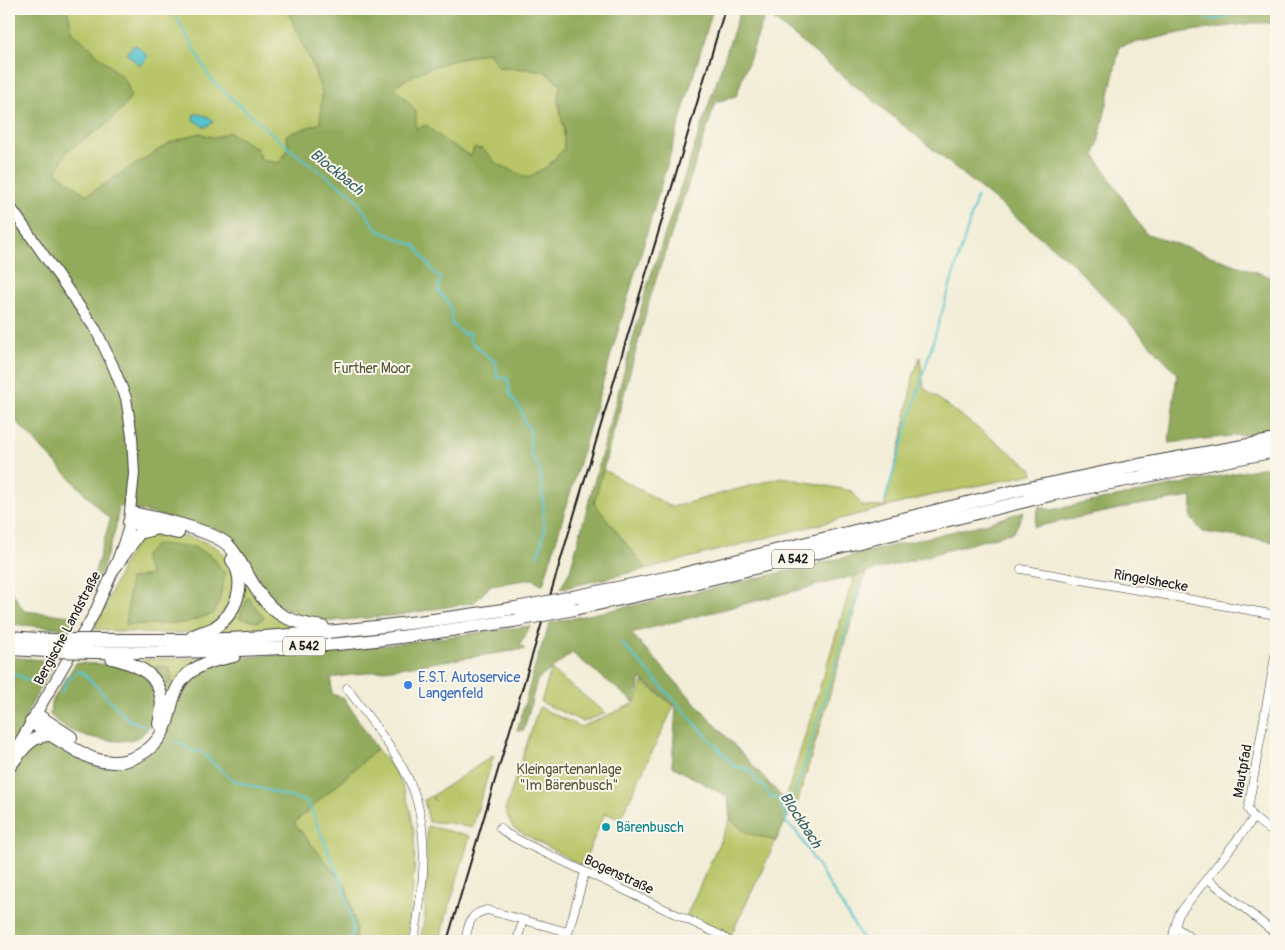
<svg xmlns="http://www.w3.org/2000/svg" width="1285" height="950" viewBox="0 0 1285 950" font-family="Pangolin,sans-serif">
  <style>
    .green { fill: #b8c567; stroke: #6a7042 }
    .forest { fill: #92aa5c; stroke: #57633c; fill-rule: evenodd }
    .water { fill: #57c4cd; stroke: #3a7074 }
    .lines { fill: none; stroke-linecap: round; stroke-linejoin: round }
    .stream { stroke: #57c4cd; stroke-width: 2 }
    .minor-casing { stroke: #3c3b38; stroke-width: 9 }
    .major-casing { stroke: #3c3b38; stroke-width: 12 }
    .highway-casing { stroke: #3c3b38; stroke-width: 14 }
    .minor { stroke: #fff; stroke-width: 8 }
    .major { stroke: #fff; stroke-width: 10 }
    .highway { stroke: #fff; stroke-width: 12 }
    .rail { stroke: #1c1c1c; stroke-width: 2 }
    .highway-bridge-casing { stroke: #3c3b38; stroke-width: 14; stroke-linecap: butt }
    .highway-bridge { stroke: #fff; stroke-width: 12 }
    .shop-dot { fill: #3f7fe0; stroke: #fbf7ec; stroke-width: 2 }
    .culture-dot { fill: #0f9aa8; stroke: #fbf7ec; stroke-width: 2 }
    .labels { text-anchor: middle; stroke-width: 4; stroke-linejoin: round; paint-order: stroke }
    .shield { fill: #fbf7ec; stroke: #5f5e5a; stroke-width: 1 }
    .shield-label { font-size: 12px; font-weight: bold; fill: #1c1c1c }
    .park-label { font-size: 14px; fill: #535736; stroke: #fbf7ec }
    .street-label { font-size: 14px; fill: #1c1c1c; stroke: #fbf7ec }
    .shop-label { font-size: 14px; fill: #366cbe; stroke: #fbf7ec; text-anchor: start }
    .culture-label { font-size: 14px; fill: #0d838f; stroke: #fbf7ec; text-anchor: start }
    .water-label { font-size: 15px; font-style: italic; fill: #345f63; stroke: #fbf7ec }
  </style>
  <rect width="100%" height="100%" fill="#fbf7ec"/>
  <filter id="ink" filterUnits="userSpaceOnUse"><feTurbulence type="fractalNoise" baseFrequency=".02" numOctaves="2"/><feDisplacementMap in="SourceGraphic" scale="10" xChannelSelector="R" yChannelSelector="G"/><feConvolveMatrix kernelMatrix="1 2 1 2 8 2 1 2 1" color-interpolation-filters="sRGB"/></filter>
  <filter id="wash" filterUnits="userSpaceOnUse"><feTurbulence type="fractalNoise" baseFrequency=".0096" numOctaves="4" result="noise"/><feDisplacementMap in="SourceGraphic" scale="20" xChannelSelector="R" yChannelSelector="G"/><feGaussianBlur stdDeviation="1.12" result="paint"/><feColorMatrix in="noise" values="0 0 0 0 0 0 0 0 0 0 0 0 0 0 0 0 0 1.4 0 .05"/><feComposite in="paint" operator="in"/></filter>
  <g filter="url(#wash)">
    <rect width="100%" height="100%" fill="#f2edd7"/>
    <path class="green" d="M 9,9 L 347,9 L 414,75 C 437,63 463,58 489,52 L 498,67 L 542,70 L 561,84 L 558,100 L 564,130 L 564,149 L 548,166 L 536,173 L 562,433 L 9,188 Z
      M 920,357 L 924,388 L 1031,468 L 1033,474 L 929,496 L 646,569 L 594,503 L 602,469 L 672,507 L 782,477 L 852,491 L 862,506 L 884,507 L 902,438 L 913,377 Z
      M 170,533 C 191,538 226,542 232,568 C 235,576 234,586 235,595 C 230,602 218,622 211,626 C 182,640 126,631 94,629 L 127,557 L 143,535 Z
      M 243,572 L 299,628 L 214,632 L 232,618 Z
      M 866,573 L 797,804 L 792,808 L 785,801 L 854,576 Z
      M 204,658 L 167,709 C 163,684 162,677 142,662 L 144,659 Z
      M 551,670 L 606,713 L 583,722 L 541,702 Z
      M 643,682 L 674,706 L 620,819 L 605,813 L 582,866 L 513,828 L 505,810 L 539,707 L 581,727 L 635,703 Z
      M 377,749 C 385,759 395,769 400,781 C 424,831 413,888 406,941 L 355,941 L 356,927 L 294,823 Z
      M 494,755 L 472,828 L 450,823 L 429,822 L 424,800 L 431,796 L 435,801 L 432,796 Z
      M 730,819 L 747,833 L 776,841 L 730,937 L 686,916 Z
      M 427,826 L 470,836 L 439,941 L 420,941 L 425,916 Z"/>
    <path class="forest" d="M 9,9 L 67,9 L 73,32 L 126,81 L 131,96 L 124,107 L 108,123 L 67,151 L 56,172 L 87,195 L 171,142 L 200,133 L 214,138 L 229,132 L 256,148 L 262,160 L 279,163 L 289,148 L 286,135 L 320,123 L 322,93 L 312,64 L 287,9 L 713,9 L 543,585 L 533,579 L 491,585 L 475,602 L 400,615 L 323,622 L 303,617 L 271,601 L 241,550 L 217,529 L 119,506 L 115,531 L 99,579 L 72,629 L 9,624 L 9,587 L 24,611 L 73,616 L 93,578 L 110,520 L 9,414 ZM 489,52 L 498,67 L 542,70 L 561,83 L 558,100 L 564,130 L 564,149 L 548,166 L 528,178 L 496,163 L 483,149 L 474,148 L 471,156 L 448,143 L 426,125 L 416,129 L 416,111 L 394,87 C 422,67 455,59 489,52 Z
      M 741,9 L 1276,9 L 1276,23 L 1253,23 L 1185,32 L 1120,46 L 1095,156 L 1145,233 L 1276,279 L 1276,431 L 1169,443 L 1177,373 L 1072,263 L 766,13 L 736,96 L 716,102 L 653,288 L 594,503 L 646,569 L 560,589 L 570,571 L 647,287 Z
      M 1276,465 L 1276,542 L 1203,532 L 1191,518 L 1192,497 L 1138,505 L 1034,527 L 1039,506 L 1051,510 Z
      M 1024,511 L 1014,532 L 854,576 L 631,633 L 792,808 L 776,841 L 747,833 L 730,819 L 728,797 L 672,766 L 676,706 L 641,679 L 634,702 L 572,653 L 537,680 L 524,730 L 517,731 L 538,656 L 550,623 L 720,587 L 988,523 Z
      M 157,544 L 193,547 L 212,556 L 225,574 L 219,602 L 213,614 L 184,623 L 126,625 L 130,579 L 151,575 L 143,557 Z
      M 248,597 L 264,618 L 258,622 L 239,618 Z
      M 530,626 L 520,645 L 525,649 L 331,678 L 332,694 L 344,698 L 377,749 L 294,823 L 346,886 L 356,927 L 355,941 L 9,941 L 9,657 L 55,661 L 25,716 L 53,740 L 94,760 L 145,756 L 187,679 L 225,659 L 377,646 Z
      M 76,663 C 94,664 124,663 140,673 C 161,686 160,725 138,737 C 120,747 78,736 61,725 C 57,722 54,718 50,715 L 51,703 Z
      M 156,666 L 170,668 L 172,679 L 167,686 Z"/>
    <path class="water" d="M 136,45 L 148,56 L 142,64 L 138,64 L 128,55 L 127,53 L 132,47 Z
      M 194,114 C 201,114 211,116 213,122 L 205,127 L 193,120 Z"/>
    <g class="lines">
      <path class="stream" d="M 172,9 L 212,81 L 291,150 L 354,196 L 377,230 L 416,246 L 434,273 L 440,277 L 438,292 C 452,304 451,308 452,325 L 465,335 L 468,332 L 470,335 L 470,341 L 496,363 L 497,377 L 508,379 L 510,394 L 521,410 L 525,423 L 530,429 L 530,453 L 540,469 L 543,498 L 544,530 L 541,547 L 537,556
        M 1188,9 L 1207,20 L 1219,19 L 1235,12 L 1251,9
        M 885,500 L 977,197
        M 621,642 L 736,768 L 741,767 L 750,770 L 757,782 L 764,787 L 770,796 L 778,799 L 786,816 L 786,823 L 796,831 L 864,941
        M 9,671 L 39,685
        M 61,693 L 69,678 L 77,671 L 82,672 L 128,719 L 146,727
        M 176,742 L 192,750 L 202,752
        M 205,755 L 219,769 L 235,781 L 308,802 L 344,889 L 353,927 L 350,941
        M 786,816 L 801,775 L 861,580"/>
    </g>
  </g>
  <g filter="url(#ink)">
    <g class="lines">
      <g class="minor-casing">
        <path id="minor" d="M 1021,569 L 1276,615
          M 1276,651 L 1248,809 L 1254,818 L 1276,835
          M 347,688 C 369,719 405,761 416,798 C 430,845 422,893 414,941
          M 500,828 L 507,834 L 526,844 L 720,935 L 729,941
          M 1208,879 L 1276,934
          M 1175,927 L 1196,941
          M 465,941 C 469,925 468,914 487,910 L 568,932
          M 517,941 L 523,920
          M 566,941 L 585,872
          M 1172,941 L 1175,927 L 1179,914 L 1254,818"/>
      </g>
      <g class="major-casing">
        <path id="major" d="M 9,205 L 96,330 L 113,366 L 126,398 L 132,436 L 134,474 L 128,530 L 115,567 L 94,614 L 11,757"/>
      </g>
      <g class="highway-casing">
        <path id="highway" d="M 131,513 C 153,517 212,530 228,545 C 237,554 242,566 249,577 C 268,612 284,622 323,627
          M 129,522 L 178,533
          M 115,567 L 139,533 L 154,529
          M 578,596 L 675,576 L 1015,491 L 1139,465 L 1276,440
          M 574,609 L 677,587 L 1054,494 L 1276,451
          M 9,637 L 51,640
          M 192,637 C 199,632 207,632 214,628 C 236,614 248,583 232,560
          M 95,640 C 146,640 197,641 247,638 C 337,633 427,622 516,608
          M 9,649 L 48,651
          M 93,652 C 161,653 230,651 298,647 C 370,643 442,631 513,621
          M 112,658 C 148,667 170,682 159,724
          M 36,714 L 71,737
          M 31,722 C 48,733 76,752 94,759 C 125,769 156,753 167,722 C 171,708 173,691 183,679 C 196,664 215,660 234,656
          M 9,767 C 22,751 30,734 53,735"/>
      </g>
      <use href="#minor" class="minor"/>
      <use href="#major" class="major"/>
      <use href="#highway" class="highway"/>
      <path class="rail" d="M 447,941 L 725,9"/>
      <g class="highway-bridge-casing">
        <path id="highway-bridge" d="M 516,608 L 578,596
          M 513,621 L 574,609
          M 51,640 L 95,640
          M 48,651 L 93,652"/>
      </g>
      <use href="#highway-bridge" class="highway-bridge"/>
    </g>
  </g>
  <circle class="shop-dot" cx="408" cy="685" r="5"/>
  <circle class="culture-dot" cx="606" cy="827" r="5"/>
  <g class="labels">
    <g class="shield">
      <rect x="772" y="549.5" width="42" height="19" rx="4"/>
      <rect x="283" y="636.5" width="42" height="19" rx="4"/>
    </g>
    <g class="shield-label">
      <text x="793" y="563">A 542</text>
      <text x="304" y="650">A 542</text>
    </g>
    <g class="park-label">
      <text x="372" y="373">Further Moor</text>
      <text x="569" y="774">Kleingartenanlage<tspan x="569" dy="16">"Im Bärenbusch"</tspan></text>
    </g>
    <g class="street-label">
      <text transform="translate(1151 580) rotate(10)" y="5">Ringelshecke</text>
      <text transform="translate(67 628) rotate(-62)" y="5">Bergische Landstraße</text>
      <text transform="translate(1242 771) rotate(-80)" y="5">Mautpfad</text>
      <text transform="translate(619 874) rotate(25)" y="5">Bogenstraße</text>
    </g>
    <g class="shop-label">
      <text x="418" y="682">E.S.T. Autoservice<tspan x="418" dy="16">Langenfeld</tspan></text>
    </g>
    <g class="culture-label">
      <text x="616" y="832">Bärenbusch</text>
    </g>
    <g class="water-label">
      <text transform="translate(337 172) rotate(39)" y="5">Blockbach</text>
      <text transform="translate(801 820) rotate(57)" y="5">Blockbach</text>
    </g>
  </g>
  <rect width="1285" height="950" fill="none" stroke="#fbf7ec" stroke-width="30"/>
</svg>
